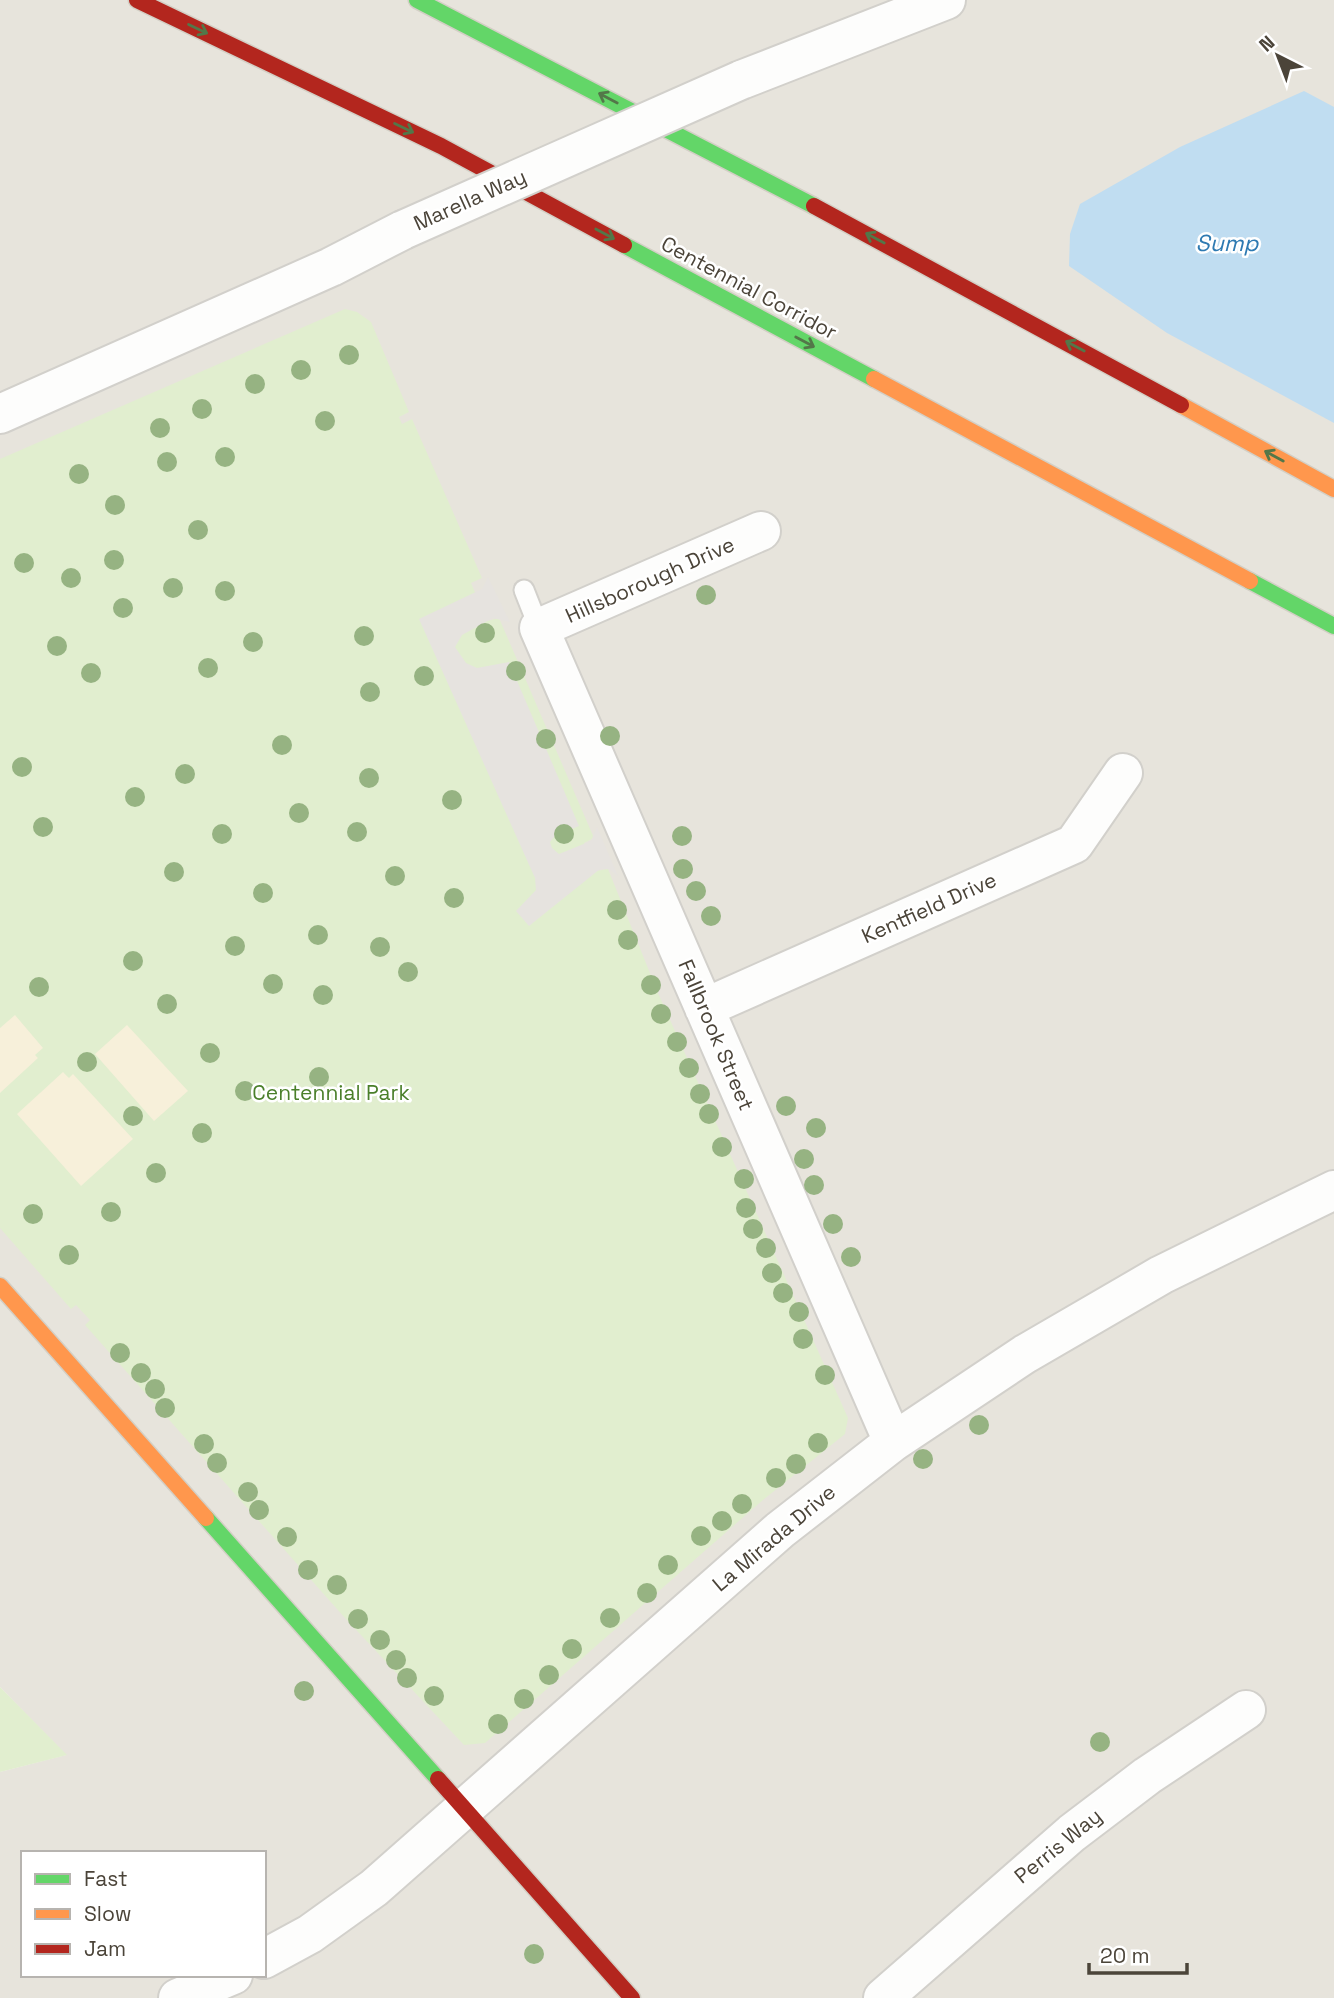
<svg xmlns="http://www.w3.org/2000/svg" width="1334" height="1998" viewBox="0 0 1334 1998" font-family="'Space Grotesk',sans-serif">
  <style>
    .residential { fill: #e7e4dc; fill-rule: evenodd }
    .green { fill: #e1eecf }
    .sand { fill: #f7f0da }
    .parking { fill: #e6e3df }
    .water { fill: #c0ddf1 }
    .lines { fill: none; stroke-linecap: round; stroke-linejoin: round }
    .lane-casing { stroke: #d2d0cb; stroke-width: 23 }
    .street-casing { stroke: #d2d0cb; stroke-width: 42 }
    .fast-casing { stroke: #d3cfc5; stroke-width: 19 }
    .slow-casing { stroke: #d3cfc5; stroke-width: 19 }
    .jam-casing { stroke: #d3cfc5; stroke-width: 19 }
    .lane { stroke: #fdfdfc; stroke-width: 19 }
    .street { stroke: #fdfdfc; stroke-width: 38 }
    .fast { stroke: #63d668; stroke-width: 16 }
    .slow { stroke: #ff974d; stroke-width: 16 }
    .jam { stroke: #b3261e; stroke-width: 16 }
    .street-bridge-casing { stroke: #d2d0cb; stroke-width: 42; stroke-linecap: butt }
    .street-bridge { stroke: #fdfdfc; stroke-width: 38 }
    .tree { fill: #96b382 }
    .oneway { stroke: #537749 }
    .labels { text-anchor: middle; stroke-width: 5; stroke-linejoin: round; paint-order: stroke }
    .street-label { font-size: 21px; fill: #4b4439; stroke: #fff }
    .park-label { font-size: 21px; fill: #4a7f2a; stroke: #fff }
    .water-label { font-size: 23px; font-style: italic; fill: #2e7ab2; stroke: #fff }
  </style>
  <rect width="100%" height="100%" fill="#f4f2ee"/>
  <path class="residential" d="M 0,0 L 1334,0 L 1334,1998 L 0,1998 L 0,1772 L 66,1755 L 0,1687 ZM 23,1853 L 264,1853 L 264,1975 L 23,1975 Z"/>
  <path class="green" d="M 345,309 L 357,312 L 371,322 L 409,412 L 399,417 L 402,424 L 412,419 L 482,578 L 471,583 L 487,621 L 499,618 L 594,838 L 584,843 L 596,871 L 608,869 L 658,993 L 848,1418 L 845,1434 L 763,1500 L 485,1743 L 464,1745 L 345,1618 L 85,1325 L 90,1320 L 76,1305 L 71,1309 L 0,1228 L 0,459 Z
    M 0,1687 L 67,1755 L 0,1772 Z"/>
  <path class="sand" d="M 15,1015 L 43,1048 L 35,1055 L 38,1058 L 0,1093 L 0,1028 Z
    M 127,1025 L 188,1091 L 154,1121 L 95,1054 Z
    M 63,1072 L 69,1078 L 73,1074 L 133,1139 L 81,1186 L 17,1114 Z"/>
  <path class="parking" d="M 488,577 L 510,622 L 493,618 L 462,635 L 455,647 L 466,663 L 477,668 L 509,662 L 579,826 L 555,836 L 550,842 L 552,848 L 559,854 L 591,841 L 597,827 L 618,876 L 609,869 L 600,869 L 529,926 L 516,911 L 536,890 L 535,878 L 419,619 L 482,589 Z"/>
  <path class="water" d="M 1304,91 L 1334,107 L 1334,423 L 1167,333 L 1069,266 L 1070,234 L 1080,204 L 1180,147 Z"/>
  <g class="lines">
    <g class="lane-casing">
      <path id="lane" d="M 524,590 L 539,628"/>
    </g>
    <g class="street-casing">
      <path id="street" d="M 741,80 L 946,0
        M 0,414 L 331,267 L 403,230
        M 761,531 L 539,628 L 893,1442
        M 704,1008 L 1074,844 L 1123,773
        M 264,1959 L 310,1934 L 374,1888 L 780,1530 L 893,1442 L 1025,1354 L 1161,1275 L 1334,1190
        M 178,1998 L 233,1975
        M 883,1998 L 1072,1833 L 1147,1776 L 1246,1710"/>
    </g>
    <g class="fast-casing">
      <path id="fast" d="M 417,0 L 814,206
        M 624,245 L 874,379
        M 1250,581 L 1334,626
        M 206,1518 L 438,1779"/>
    </g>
    <g class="slow-casing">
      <path id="slow" d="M 874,379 L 1250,581
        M 1181,405 L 1334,489
        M 0,1286 L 206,1518"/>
    </g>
    <g class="jam-casing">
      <path id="jam" d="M 137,0 L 441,146 L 624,245
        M 814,206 L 1181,405
        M 438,1779 L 632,1998"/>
    </g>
    <use href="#lane" class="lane"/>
    <use href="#street" class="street"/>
    <use href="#fast" class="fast"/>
    <use href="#slow" class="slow"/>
    <use href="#jam" class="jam"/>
    <g class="street-bridge-casing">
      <path id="street-bridge" d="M 403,230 L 741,80"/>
    </g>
    <use href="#street-bridge" class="street-bridge"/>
  </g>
  <g class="tree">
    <circle cx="349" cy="355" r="10"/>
    <circle cx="301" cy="370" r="10"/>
    <circle cx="255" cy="384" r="10"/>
    <circle cx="202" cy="409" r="10"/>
    <circle cx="325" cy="421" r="10"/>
    <circle cx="160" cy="428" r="10"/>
    <circle cx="225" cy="457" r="10"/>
    <circle cx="167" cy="462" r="10"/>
    <circle cx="79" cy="474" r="10"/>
    <circle cx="115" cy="505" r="10"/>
    <circle cx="198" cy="530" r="10"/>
    <circle cx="114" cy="560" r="10"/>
    <circle cx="24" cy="563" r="10"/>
    <circle cx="71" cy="578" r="10"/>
    <circle cx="173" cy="588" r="10"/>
    <circle cx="225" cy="591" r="10"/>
    <circle cx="706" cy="595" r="10"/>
    <circle cx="123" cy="608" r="10"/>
    <circle cx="485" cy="633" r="10"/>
    <circle cx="364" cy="636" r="10"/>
    <circle cx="253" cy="642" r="10"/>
    <circle cx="57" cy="646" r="10"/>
    <circle cx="208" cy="668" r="10"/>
    <circle cx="516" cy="671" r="10"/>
    <circle cx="91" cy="673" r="10"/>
    <circle cx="424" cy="676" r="10"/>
    <circle cx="370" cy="692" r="10"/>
    <circle cx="610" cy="736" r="10"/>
    <circle cx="546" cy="739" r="10"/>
    <circle cx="282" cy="745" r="10"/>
    <circle cx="22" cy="767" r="10"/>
    <circle cx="185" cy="774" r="10"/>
    <circle cx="369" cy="778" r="10"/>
    <circle cx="135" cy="797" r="10"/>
    <circle cx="452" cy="800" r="10"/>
    <circle cx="299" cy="813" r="10"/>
    <circle cx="43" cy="827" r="10"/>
    <circle cx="357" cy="832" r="10"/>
    <circle cx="222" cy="834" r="10"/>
    <circle cx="564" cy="834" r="10"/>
    <circle cx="682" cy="836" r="10"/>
    <circle cx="683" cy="869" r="10"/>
    <circle cx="174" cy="872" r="10"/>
    <circle cx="395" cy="876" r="10"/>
    <circle cx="696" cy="891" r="10"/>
    <circle cx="263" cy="893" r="10"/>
    <circle cx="454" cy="898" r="10"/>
    <circle cx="617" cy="910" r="10"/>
    <circle cx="711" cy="916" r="10"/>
    <circle cx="318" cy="935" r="10"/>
    <circle cx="628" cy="940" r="10"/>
    <circle cx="235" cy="946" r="10"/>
    <circle cx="380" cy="947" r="10"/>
    <circle cx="133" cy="961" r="10"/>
    <circle cx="408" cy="972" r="10"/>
    <circle cx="273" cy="984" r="10"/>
    <circle cx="651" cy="985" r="10"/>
    <circle cx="39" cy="987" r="10"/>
    <circle cx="323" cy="995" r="10"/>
    <circle cx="167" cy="1004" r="10"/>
    <circle cx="661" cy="1014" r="10"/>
    <circle cx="677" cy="1042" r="10"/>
    <circle cx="210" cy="1053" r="10"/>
    <circle cx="87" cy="1062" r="10"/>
    <circle cx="689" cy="1068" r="10"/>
    <circle cx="319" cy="1077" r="10"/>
    <circle cx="245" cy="1091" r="10"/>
    <circle cx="700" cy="1094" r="10"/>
    <circle cx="786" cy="1106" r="10"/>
    <circle cx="709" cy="1114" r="10"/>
    <circle cx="133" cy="1116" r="10"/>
    <circle cx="816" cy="1128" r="10"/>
    <circle cx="202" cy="1133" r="10"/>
    <circle cx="722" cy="1147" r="10"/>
    <circle cx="804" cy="1159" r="10"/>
    <circle cx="156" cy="1173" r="10"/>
    <circle cx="744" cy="1179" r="10"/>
    <circle cx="814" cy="1185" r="10"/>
    <circle cx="746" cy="1208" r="10"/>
    <circle cx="111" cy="1212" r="10"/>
    <circle cx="33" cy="1214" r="10"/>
    <circle cx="833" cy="1224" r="10"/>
    <circle cx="753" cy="1229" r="10"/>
    <circle cx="766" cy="1248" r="10"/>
    <circle cx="69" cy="1255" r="10"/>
    <circle cx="851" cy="1257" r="10"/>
    <circle cx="772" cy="1273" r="10"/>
    <circle cx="783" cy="1293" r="10"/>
    <circle cx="799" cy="1312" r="10"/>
    <circle cx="803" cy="1339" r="10"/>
    <circle cx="120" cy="1353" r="10"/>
    <circle cx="141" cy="1373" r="10"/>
    <circle cx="825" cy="1375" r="10"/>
    <circle cx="155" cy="1389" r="10"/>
    <circle cx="165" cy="1408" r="10"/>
    <circle cx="979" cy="1425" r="10"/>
    <circle cx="818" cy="1443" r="10"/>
    <circle cx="204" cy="1444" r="10"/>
    <circle cx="923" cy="1459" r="10"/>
    <circle cx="217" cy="1463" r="10"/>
    <circle cx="796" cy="1464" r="10"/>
    <circle cx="776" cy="1478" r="10"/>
    <circle cx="248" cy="1492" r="10"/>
    <circle cx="742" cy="1504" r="10"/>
    <circle cx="259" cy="1510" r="10"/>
    <circle cx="722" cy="1521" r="10"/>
    <circle cx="701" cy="1536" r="10"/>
    <circle cx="287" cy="1537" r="10"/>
    <circle cx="668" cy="1565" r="10"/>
    <circle cx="308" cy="1570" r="10"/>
    <circle cx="337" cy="1585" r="10"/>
    <circle cx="647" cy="1593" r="10"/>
    <circle cx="610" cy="1618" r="10"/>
    <circle cx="358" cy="1619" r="10"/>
    <circle cx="380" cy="1640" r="10"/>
    <circle cx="572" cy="1649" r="10"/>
    <circle cx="396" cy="1660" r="10"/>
    <circle cx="549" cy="1675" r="10"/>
    <circle cx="407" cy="1678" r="10"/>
    <circle cx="304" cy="1691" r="10"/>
    <circle cx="434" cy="1696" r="10"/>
    <circle cx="524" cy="1699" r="10"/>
    <circle cx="498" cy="1724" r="10"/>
    <circle cx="1100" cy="1742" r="10"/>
    <circle cx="534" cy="1954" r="10"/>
  </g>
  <defs><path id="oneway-shaft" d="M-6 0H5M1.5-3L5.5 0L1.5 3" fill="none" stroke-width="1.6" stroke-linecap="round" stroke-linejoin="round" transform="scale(1.75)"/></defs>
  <g class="oneway">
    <use href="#oneway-shaft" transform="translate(198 29) rotate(26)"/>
    <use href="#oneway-shaft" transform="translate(608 98) rotate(-152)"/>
    <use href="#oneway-shaft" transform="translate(404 128) rotate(26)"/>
    <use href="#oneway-shaft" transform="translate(605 234) rotate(28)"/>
    <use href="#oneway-shaft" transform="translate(875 238) rotate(-152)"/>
    <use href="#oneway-shaft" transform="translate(805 342) rotate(28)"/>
    <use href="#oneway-shaft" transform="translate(1075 346) rotate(-152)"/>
    <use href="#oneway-shaft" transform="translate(1274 456) rotate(-151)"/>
  </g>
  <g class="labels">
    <g class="street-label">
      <text transform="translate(470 200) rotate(-24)" y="7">Marella Way</text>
      <text transform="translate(749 288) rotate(28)" y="7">Centennial Corridor</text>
      <text transform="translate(650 580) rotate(-24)" y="7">Hillsborough Drive</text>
      <text transform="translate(929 908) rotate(-24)" y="7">Kentfield Drive</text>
      <text transform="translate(716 1035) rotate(67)" y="7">Fallbrook Street</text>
      <text transform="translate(774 1538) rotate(-40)" y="7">La Mirada Drive</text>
      <text transform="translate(1058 1846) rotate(-39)" y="7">Perris Way</text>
    </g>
    <g class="park-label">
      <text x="331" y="1100">Centennial Park</text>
    </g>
    <g class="water-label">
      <text x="1227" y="251">Sump</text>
    </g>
  </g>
  <rect x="21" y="1851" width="245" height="126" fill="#ffffff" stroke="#b7b4b0" stroke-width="2"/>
  <rect x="35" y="1874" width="35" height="10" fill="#63d668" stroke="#b7b4b0" stroke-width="2"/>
  <text x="84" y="1886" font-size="21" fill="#4b4439">Fast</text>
  <rect x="35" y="1909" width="35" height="10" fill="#ff974d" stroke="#b7b4b0" stroke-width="2"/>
  <text x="84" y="1921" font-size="21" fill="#4b4439">Slow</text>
  <rect x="35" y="1944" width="35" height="10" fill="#b3261e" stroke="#b7b4b0" stroke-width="2"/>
  <text x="84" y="1956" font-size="21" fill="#4b4439">Jam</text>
  <g transform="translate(1278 56) rotate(318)" stroke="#ffffff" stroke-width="5" paint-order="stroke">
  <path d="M0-5L12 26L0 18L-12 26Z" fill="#4b4439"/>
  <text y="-10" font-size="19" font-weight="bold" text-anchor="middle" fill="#4b4439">N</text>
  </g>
  <path d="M1089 1963v10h98v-10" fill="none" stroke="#4b4439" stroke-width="3.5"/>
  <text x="1100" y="1963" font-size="21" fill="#4b4439" stroke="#ffffff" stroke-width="5" paint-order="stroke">20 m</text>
</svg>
